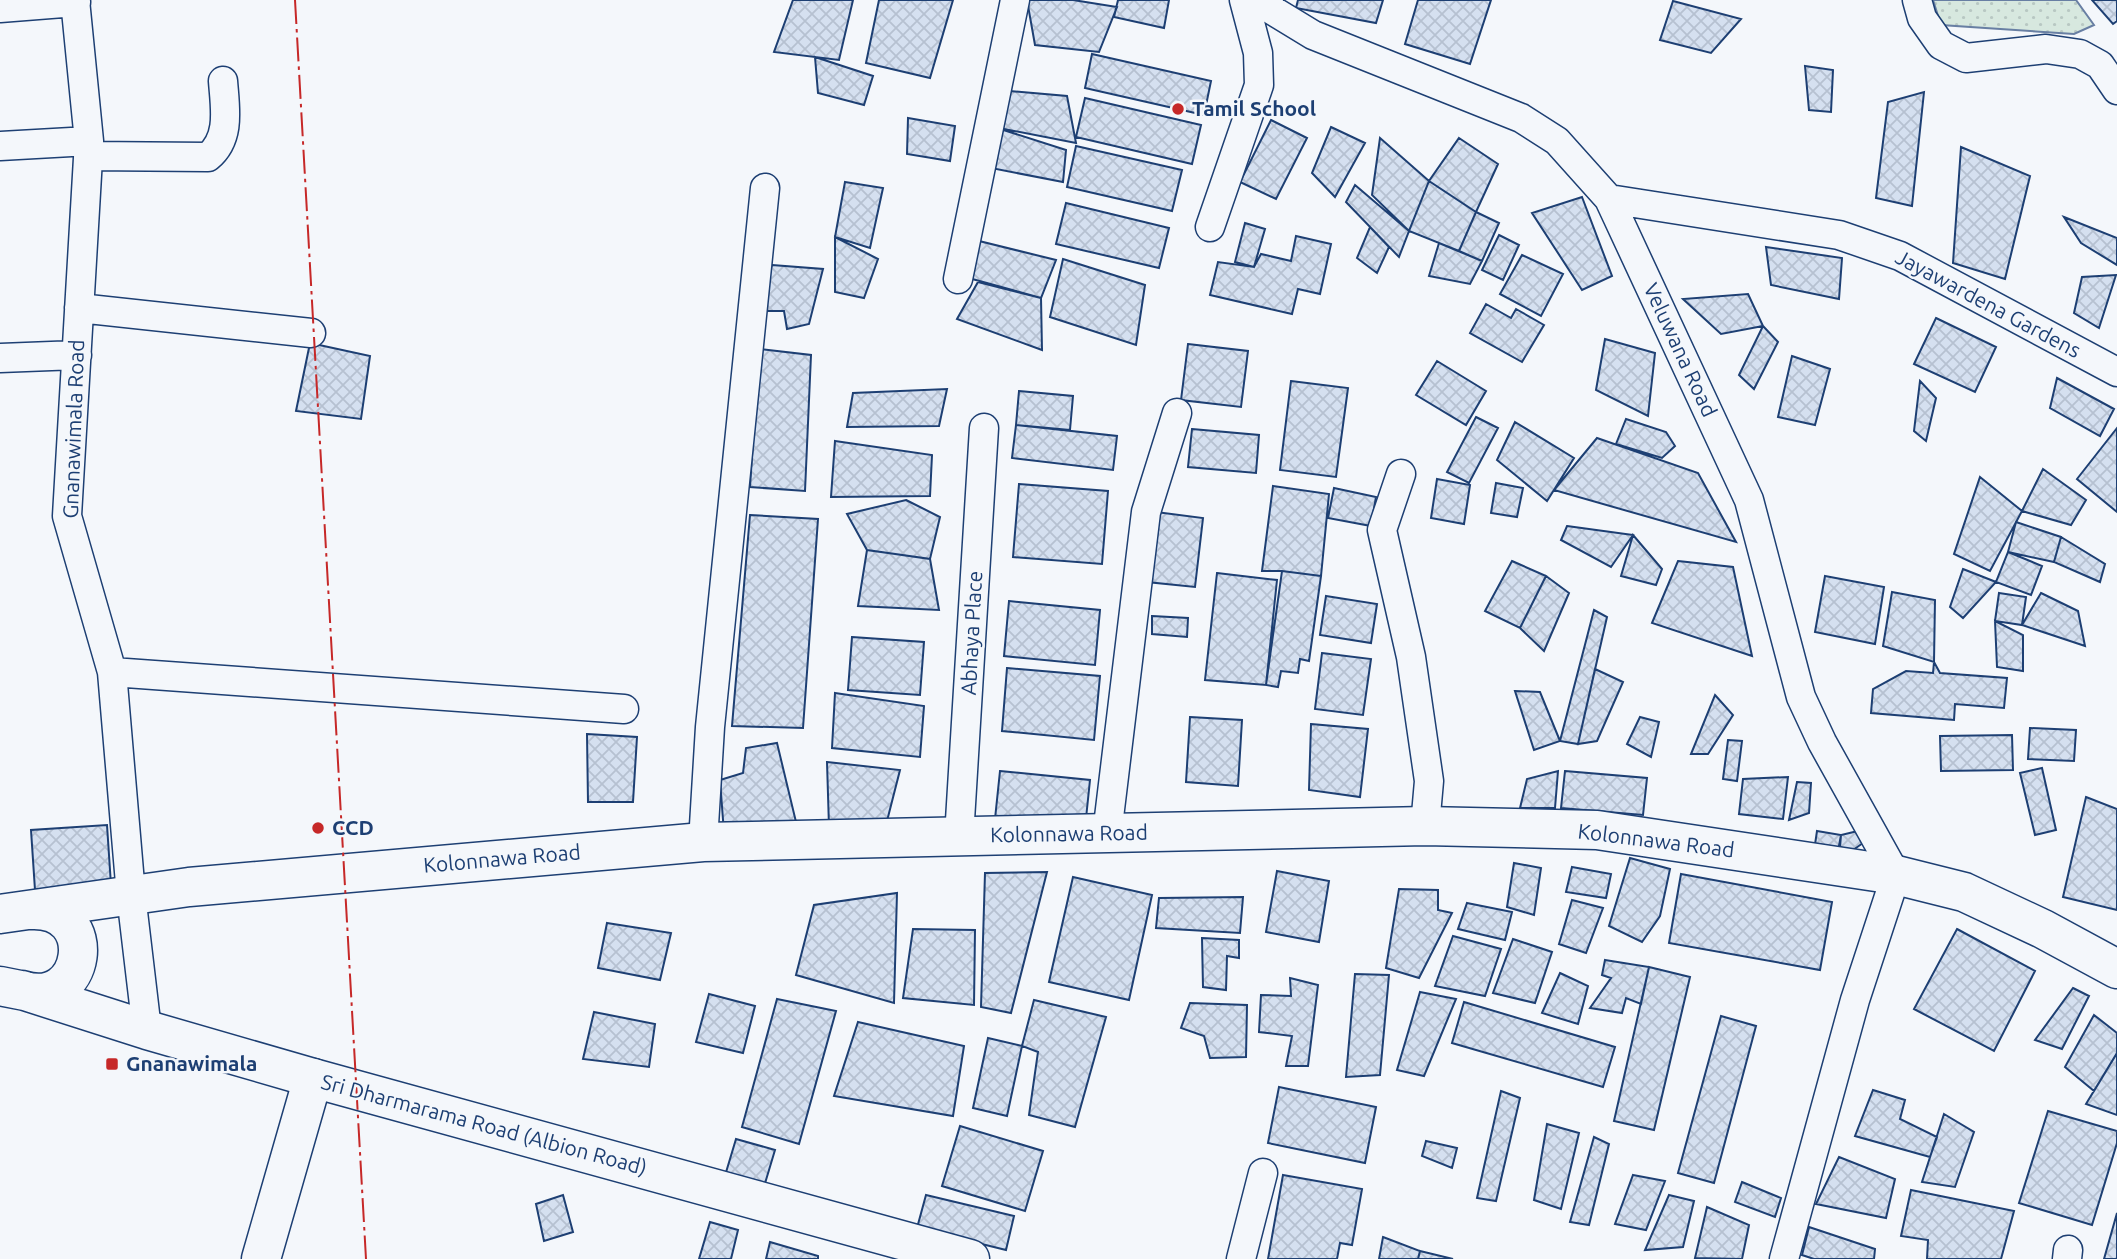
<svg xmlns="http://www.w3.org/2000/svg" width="2117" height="1259" viewBox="0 0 2117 1259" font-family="Ubuntu,sans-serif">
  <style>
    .grass { fill: url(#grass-dots); stroke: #687fa3; stroke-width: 2 }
    .building { fill: url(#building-cross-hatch); stroke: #1d3f73; stroke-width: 2 }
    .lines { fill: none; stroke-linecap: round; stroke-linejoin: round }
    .street-casing { stroke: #1d3f73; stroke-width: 31 }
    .secondary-casing { stroke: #1d3f73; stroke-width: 41 }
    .primary-casing { stroke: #1d3f73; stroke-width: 41 }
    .street { stroke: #f4f7fb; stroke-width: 28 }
    .secondary { stroke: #f4f7fb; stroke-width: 38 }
    .primary { stroke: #f4f7fb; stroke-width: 38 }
    .power { stroke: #c62828; stroke-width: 2; stroke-dasharray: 24 5 3.5 5; stroke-linecap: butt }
    .poi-dot { fill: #c62828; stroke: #f4f7fb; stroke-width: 2.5 }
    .labels { text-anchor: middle; stroke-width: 5; stroke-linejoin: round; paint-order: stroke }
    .poi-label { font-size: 21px; font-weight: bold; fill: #1d3f73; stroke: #f4f7fb; text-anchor: start }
    .street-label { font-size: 21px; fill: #1d3f73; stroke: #f4f7fb }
  </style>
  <defs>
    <pattern id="grass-dots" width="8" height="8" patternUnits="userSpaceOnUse" patternTransform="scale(1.75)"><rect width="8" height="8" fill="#d7e8df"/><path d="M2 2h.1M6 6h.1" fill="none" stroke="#b8c8c3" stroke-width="1.8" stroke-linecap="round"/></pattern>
    <pattern id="building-cross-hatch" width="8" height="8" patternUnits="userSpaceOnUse" patternTransform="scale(1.75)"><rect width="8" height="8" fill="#d5e0f0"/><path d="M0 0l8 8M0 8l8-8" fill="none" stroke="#b6c1d1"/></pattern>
  </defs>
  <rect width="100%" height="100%" fill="#f4f7fb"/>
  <path class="grass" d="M 1933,0 L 2076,0 L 2094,25 L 2074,34 L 1941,25 Z"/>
  <path class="building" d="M 793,0 L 853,0 L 839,60 L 774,52 Z
    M 879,0 L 953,0 L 930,78 L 866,63 Z
    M 1027,0 L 1073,0 L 1117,7 L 1099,52 L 1035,45 Z
    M 1118,0 L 1169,0 L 1164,28 L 1114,17 Z
    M 1298,0 L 1383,0 L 1376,23 L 1296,8 Z
    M 1418,0 L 1491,0 L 1470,64 L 1405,44 Z
    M 2092,0 L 2117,0 L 2117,21 L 2113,24 Z
    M 1673,1 L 1741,19 L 1711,53 L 1660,40 Z
    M 1092,54 L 1211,81 L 1204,115 L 1085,88 Z
    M 815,57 L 873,76 L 864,105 L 818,93 Z
    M 1805,66 L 1833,70 L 1831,112 L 1809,110 Z
    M 998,90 L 1067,96 L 1076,143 L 994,127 Z
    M 1924,92 L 1912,206 L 1876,198 L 1888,102 Z
    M 1085,98 L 1201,125 L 1192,164 L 1076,137 Z
    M 908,118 L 955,126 L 950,161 L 907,154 Z
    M 1271,120 L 1307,138 L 1276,199 L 1240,182 Z
    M 994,127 L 1066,150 L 1063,182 L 991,168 Z
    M 1331,127 L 1365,143 L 1335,197 L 1312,173 Z
    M 1380,138 L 1429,181 L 1409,231 L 1372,195 Z
    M 1459,138 L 1498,164 L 1476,212 L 1429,181 Z
    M 1076,146 L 1182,170 L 1172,211 L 1067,187 Z
    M 1961,147 L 2030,176 L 2005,279 L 1953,263 Z
    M 1429,181 L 1476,212 L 1459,251 L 1409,231 Z
    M 845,182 L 883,188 L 870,248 L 835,237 Z
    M 1355,185 L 1409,231 L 1399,257 L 1346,202 Z
    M 1582,197 L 1612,276 L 1582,290 L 1532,213 Z
    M 1066,203 L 1169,228 L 1159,268 L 1056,244 Z
    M 1476,212 L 1499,223 L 1482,261 L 1459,251 Z
    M 2064,217 L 2117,238 L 2117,265 L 2081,243 Z
    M 1245,223 L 1265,229 L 1254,267 L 1235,262 Z
    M 1370,227 L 1389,247 L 1377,273 L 1357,258 Z
    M 1499,235 L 1519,245 L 1503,280 L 1482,270 Z
    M 1296,236 L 1331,244 L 1320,294 L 1298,289 L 1292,314 L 1210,295 L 1218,262 L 1254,267 L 1261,254 L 1291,261 Z
    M 835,237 L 878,259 L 864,298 L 835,292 Z
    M 971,239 L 1056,260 L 1041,298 L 965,277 Z
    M 1439,243 L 1482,261 L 1470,284 L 1429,276 Z
    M 1766,247 L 1842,258 L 1839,299 L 1771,285 Z
    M 1522,255 L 1563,274 L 1541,316 L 1500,294 Z
    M 1063,259 L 1145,285 L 1136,345 L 1050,317 Z
    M 772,265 L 823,269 L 809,324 L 787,329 L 784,311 L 756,311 Z
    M 2116,275 L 2099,328 L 2074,313 L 2082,277 Z
    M 978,282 L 1041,298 L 1042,350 L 957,319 Z
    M 1748,294 L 1763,326 L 1721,334 L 1683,299 Z
    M 1486,304 L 1511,318 L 1516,309 L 1544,325 L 1522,362 L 1470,333 Z
    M 1936,318 L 1996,347 L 1975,392 L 1914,364 Z
    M 1763,326 L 1778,342 L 1754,389 L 1739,375 Z
    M 1605,339 L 1655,353 L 1648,416 L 1596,390 Z
    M 310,343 L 370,356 L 361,419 L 296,411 Z
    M 1188,344 L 1248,351 L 1241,407 L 1181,400 Z
    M 759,349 L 811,355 L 805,491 L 750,487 Z
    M 1792,356 L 1830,369 L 1815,425 L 1778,417 Z
    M 1437,361 L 1486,391 L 1466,425 L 1416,395 Z
    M 2057,378 L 2114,409 L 2100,436 L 2050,408 Z
    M 1291,381 L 1348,388 L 1336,477 L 1280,470 Z
    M 1920,381 L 1936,398 L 1926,441 L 1914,431 Z
    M 947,389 L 939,426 L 847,427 L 853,393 Z
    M 1019,391 L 1073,396 L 1070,430 L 1016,425 Z
    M 1476,417 L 1498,428 L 1469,483 L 1447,472 Z
    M 1626,419 L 1666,432 L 1675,446 L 1662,458 L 1616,444 Z
    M 1515,422 L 1574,458 L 1547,501 L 1497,460 Z
    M 1016,425 L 1117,436 L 1113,470 L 1012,458 Z
    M 2117,428 L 2117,512 L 2077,479 Z
    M 1192,429 L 1259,435 L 1256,473 L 1188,467 Z
    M 1597,438 L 1698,473 L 1736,542 L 1554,490 Z
    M 835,441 L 932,455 L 930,496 L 831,497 Z
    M 2043,469 L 2086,500 L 2071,525 L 2022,511 Z
    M 1980,477 L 2022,511 L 1990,571 L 1954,554 Z
    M 1437,479 L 1470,485 L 1464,524 L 1431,518 Z
    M 1496,483 L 1523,488 L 1517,517 L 1491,513 Z
    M 1019,484 L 1108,491 L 1102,564 L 1013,557 Z
    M 1273,486 L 1329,494 L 1321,576 L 1282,571 L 1262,571 Z
    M 1334,488 L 1376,497 L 1371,526 L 1328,518 Z
    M 906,500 L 940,517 L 930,559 L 867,550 L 847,514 Z
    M 1156,512 L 1203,518 L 1195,587 L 1147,582 Z
    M 750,515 L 818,519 L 803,728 L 732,726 Z
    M 2016,522 L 2061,537 L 2054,562 L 2008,552 Z
    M 1567,526 L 1633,535 L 1611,567 L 1561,540 Z
    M 1633,535 L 1662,569 L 1656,585 L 1621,576 Z
    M 2061,537 L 2105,564 L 2100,582 L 2054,562 Z
    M 867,550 L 930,559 L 939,610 L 858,606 Z
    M 2008,552 L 2042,566 L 2031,595 L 1996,582 Z
    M 1512,561 L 1546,576 L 1520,628 L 1485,611 Z
    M 1678,561 L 1733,567 L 1752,656 L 1652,623 Z
    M 1963,569 L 1996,582 L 1963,618 L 1950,607 Z
    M 1282,571 L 1321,576 L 1309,661 L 1300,659 L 1298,673 L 1281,671 L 1278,687 L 1266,685 Z
    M 1217,573 L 1277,580 L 1266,685 L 1205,680 Z
    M 1546,576 L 1569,593 L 1544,651 L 1520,628 Z
    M 1825,576 L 1884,587 L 1875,644 L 1815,632 Z
    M 1892,592 L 1935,600 L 1934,662 L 1883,646 Z
    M 1999,593 L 2026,597 L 2022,625 L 1995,621 Z
    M 2041,593 L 2078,611 L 2085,646 L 2022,625 Z
    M 1326,596 L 1377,604 L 1371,643 L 1320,635 Z
    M 1009,601 L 1100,610 L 1095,665 L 1004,656 Z
    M 1594,610 L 1607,617 L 1578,744 L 1560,741 Z
    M 1152,616 L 1188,618 L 1187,637 L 1152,634 Z
    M 1995,621 L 2023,635 L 2023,671 L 1997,667 Z
    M 852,637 L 924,642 L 920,695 L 848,690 Z
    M 1322,653 L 1371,659 L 1363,715 L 1315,709 Z
    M 1934,662 L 1940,673 L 2007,678 L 2004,708 L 1955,704 L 1954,720 L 1871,713 L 1873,689 L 1906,671 L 1933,673 Z
    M 1007,668 L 1100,676 L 1094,740 L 1002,731 Z
    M 1595,669 L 1623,682 L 1597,741 L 1578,744 Z
    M 1515,691 L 1540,692 L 1560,741 L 1534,750 Z
    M 835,693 L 924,706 L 920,757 L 832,748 Z
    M 1715,695 L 1733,715 L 1708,754 L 1691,754 Z
    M 1190,717 L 1242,720 L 1238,786 L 1186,782 Z
    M 1640,717 L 1659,722 L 1651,757 L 1627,744 Z
    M 1311,724 L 1368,729 L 1360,797 L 1309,790 Z
    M 2030,728 L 2076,730 L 2074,761 L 2028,759 Z
    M 587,734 L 637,737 L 633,802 L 588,802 Z
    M 2012,735 L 2013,770 L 1941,771 L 1940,736 Z
    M 1728,740 L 1742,741 L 1737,781 L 1723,779 Z
    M 777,743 L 797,826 L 724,833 L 720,780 L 743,773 L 746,748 Z
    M 827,762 L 900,770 L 887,821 L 829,827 Z
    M 2042,768 L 2056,830 L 2035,835 L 2020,773 Z
    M 1000,771 L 1090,780 L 1085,828 L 995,819 Z
    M 1558,771 L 1555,808 L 1520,808 L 1527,779 Z
    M 1565,771 L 1647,778 L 1643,815 L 1561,808 Z
    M 1788,777 L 1783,819 L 1739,814 L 1743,779 Z
    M 1797,782 L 1811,783 L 1809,813 L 1789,820 Z
    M 2086,797 L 2117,809 L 2117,910 L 2063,897 Z
    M 107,825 L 111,885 L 35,890 L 31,830 Z
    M 1817,831 L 1841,835 L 1836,862 L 1813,858 Z
    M 1858,831 L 1863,843 L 1839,860 L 1841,835 Z
    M 1630,858 L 1670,869 L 1660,916 L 1642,942 L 1609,926 Z
    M 1514,863 L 1541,868 L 1534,915 L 1507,907 Z
    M 1572,867 L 1611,874 L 1606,898 L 1566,892 Z
    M 1277,871 L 1329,881 L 1319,942 L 1266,932 Z
    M 1047,872 L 1011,1013 L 981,1007 L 985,873 Z
    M 1681,874 L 1832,902 L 1820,970 L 1669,943 Z
    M 1073,877 L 1152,895 L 1129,1000 L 1049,982 Z
    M 1399,889 L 1438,890 L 1438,910 L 1452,913 L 1419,978 L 1386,968 Z
    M 897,893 L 894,1003 L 796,975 L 814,905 Z
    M 1243,897 L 1240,933 L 1156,928 L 1159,898 Z
    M 1572,900 L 1603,908 L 1586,953 L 1559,944 Z
    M 1467,903 L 1512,912 L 1505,940 L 1458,929 Z
    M 607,923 L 671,933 L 660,980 L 598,968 Z
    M 913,929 L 975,930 L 974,1005 L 903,998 Z
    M 1957,929 L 2035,971 L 1994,1051 L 1914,1009 Z
    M 1453,936 L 1501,949 L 1485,996 L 1435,986 Z
    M 1202,938 L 1239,940 L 1239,958 L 1227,956 L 1226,990 L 1203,987 Z
    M 1513,939 L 1552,952 L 1535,1003 L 1493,993 Z
    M 1605,960 L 1649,967 L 1641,1004 L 1626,998 L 1622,1013 L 1590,1008 L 1611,978 L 1602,975 Z
    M 1649,967 L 1690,977 L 1654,1130 L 1614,1121 Z
    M 1560,973 L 1588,986 L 1578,1024 L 1542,1013 Z
    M 1355,974 L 1389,975 L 1380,1075 L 1346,1077 Z
    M 1290,978 L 1318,985 L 1308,1066 L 1286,1066 L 1292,1036 L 1259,1032 L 1261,995 L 1291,996 Z
    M 2073,988 L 2089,996 L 2062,1049 L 2035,1040 Z
    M 1420,992 L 1456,999 L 1424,1076 L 1397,1070 Z
    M 709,994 L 755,1006 L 743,1053 L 696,1042 Z
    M 777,999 L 836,1011 L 799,1144 L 742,1127 Z
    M 1034,1000 L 1106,1017 L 1075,1127 L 1029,1115 L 1038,1052 L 1022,1046 Z
    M 1464,1002 L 1615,1047 L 1603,1087 L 1452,1043 Z
    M 1190,1003 L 1247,1005 L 1246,1057 L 1210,1058 L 1204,1036 L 1181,1028 Z
    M 594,1012 L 655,1024 L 649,1067 L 583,1059 Z
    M 2094,1015 L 2117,1033 L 2117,1053 L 2094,1091 L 2065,1067 Z
    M 1721,1016 L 1756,1026 L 1714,1183 L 1678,1173 Z
    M 858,1022 L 964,1046 L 953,1116 L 834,1096 Z
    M 988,1038 L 1022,1046 L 1007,1116 L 973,1108 Z
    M 2117,1053 L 2117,1115 L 2086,1104 Z
    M 1279,1087 L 1376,1107 L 1365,1163 L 1268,1143 Z
    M 1873,1090 L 1905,1100 L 1900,1119 L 1937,1137 L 1930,1157 L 1855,1136 Z
    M 1501,1091 L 1520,1098 L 1496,1201 L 1477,1198 Z
    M 2048,1111 L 2117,1131 L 2117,1143 L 2092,1225 L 2019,1203 Z
    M 1944,1114 L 1974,1132 L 1955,1187 L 1922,1182 Z
    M 1547,1124 L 1579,1133 L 1561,1209 L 1534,1200 Z
    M 960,1126 L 1043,1151 L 1025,1211 L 942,1186 Z
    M 1594,1137 L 1609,1144 L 1589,1225 L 1570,1222 Z
    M 736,1139 L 775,1150 L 763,1190 L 724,1179 Z
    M 1426,1141 L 1457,1148 L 1452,1168 L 1422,1156 Z
    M 1839,1157 L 1895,1179 L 1886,1218 L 1816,1204 Z
    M 1283,1175 L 1362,1189 L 1352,1245 L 1340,1243 L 1337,1259 L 1268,1259 Z
    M 1633,1175 L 1665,1181 L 1646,1230 L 1615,1224 Z
    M 1742,1182 L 1781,1198 L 1775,1217 L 1735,1202 Z
    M 1911,1190 L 2014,1211 L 2001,1259 L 1927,1259 L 1928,1240 L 1901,1236 Z
    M 563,1195 L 573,1232 L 544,1241 L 536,1204 Z
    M 926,1195 L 1014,1216 L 1006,1250 L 917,1228 Z
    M 1669,1195 L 1694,1201 L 1683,1247 L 1645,1250 Z
    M 1707,1207 L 1749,1225 L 1742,1259 L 1695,1258 Z
    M 2117,1213 L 2117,1259 L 2104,1259 Z
    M 710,1222 L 738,1230 L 731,1259 L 699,1259 Z
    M 1809,1227 L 1875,1249 L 1874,1259 L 1814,1259 L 1802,1255 Z
    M 1383,1237 L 1420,1251 L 1418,1259 L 1379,1259 Z
    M 770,1242 L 818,1256 L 818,1259 L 766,1259 Z
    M 1420,1251 L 1453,1259 L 1418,1259 Z"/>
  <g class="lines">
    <g class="street-casing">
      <path id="street" d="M 75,0 L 89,141 L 67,516 L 112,672 L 131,895 L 147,1030
        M 1267,0 L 1272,10 L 1313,35 L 1521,118 L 1557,141 L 1609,199 L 1749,500 L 1801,697 L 1822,742 L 1896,875 L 1855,1000 L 1784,1259
        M 1917,0 L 1922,18 L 1941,45 L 1966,58 L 2046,49 L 2080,54 L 2100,65 L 2117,90
        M 0,8 L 76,2
        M 0,146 L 89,141
        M 88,156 L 208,157 C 231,138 225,108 223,81
        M 1609,199 L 1839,235 L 1900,256 L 2117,372
        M 1210,227 L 1259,85 L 1258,53 L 1244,0
        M 958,279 L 1015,0
        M 79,308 L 311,333
        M 0,358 L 77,355
        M 1401,474 L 1382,530 L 1411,657 L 1429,781 L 1425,826
        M 112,672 L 624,709
        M 1107,834 L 1146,512 L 1177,413
        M 959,837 L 984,428
        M 703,842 L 710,727 L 765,188
        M 1241,1259 L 1263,1173
        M 2067,1259 L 2068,1250"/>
    </g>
    <g class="secondary-casing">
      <path id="secondary" d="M 261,1259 L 313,1078"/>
    </g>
    <g class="primary-casing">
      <path id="primary" d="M 0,914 L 189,887 L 703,842 L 1425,826 L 1597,830 L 1896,875 L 1964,892 L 2043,929 L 2117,969
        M 0,986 L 25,991 L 147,1030 L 313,1078 L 970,1259
        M 22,990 C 86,1011 103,907 31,910"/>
    </g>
    <use href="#street" class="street"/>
    <use href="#secondary" class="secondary"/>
    <use href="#primary" class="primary"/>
    <path class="power" d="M 295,0 L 366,1259"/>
  </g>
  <g class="poi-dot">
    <circle cx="1178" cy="109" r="7"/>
    <circle cx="318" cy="828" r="7"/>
    <rect x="105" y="1057" width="14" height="14" rx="3.5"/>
  </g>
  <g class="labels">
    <g class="poi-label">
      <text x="1192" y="116">Tamil School</text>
      <text x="332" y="835">CCD</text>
      <text x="126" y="1071">Gnanawimala</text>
    </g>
    <g class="street-label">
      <text transform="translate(1988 304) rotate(28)" y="7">Jayawardena Gardens</text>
      <text transform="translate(1680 350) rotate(65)" y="7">Veluwana Road</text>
      <text transform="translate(74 429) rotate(-88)" y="7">Gnanawimala Road</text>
      <text transform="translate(972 633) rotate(-87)" y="7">Abhaya Place</text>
      <text transform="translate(1069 834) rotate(-1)" y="7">Kolonnawa Road</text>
      <text transform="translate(1656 841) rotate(7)" y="7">Kolonnawa Road</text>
      <text transform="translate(502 859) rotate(-5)" y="7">Kolonnawa Road</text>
      <text transform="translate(484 1125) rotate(15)" y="7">Sri Dharmarama Road (Albion Road)</text>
    </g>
  </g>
</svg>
